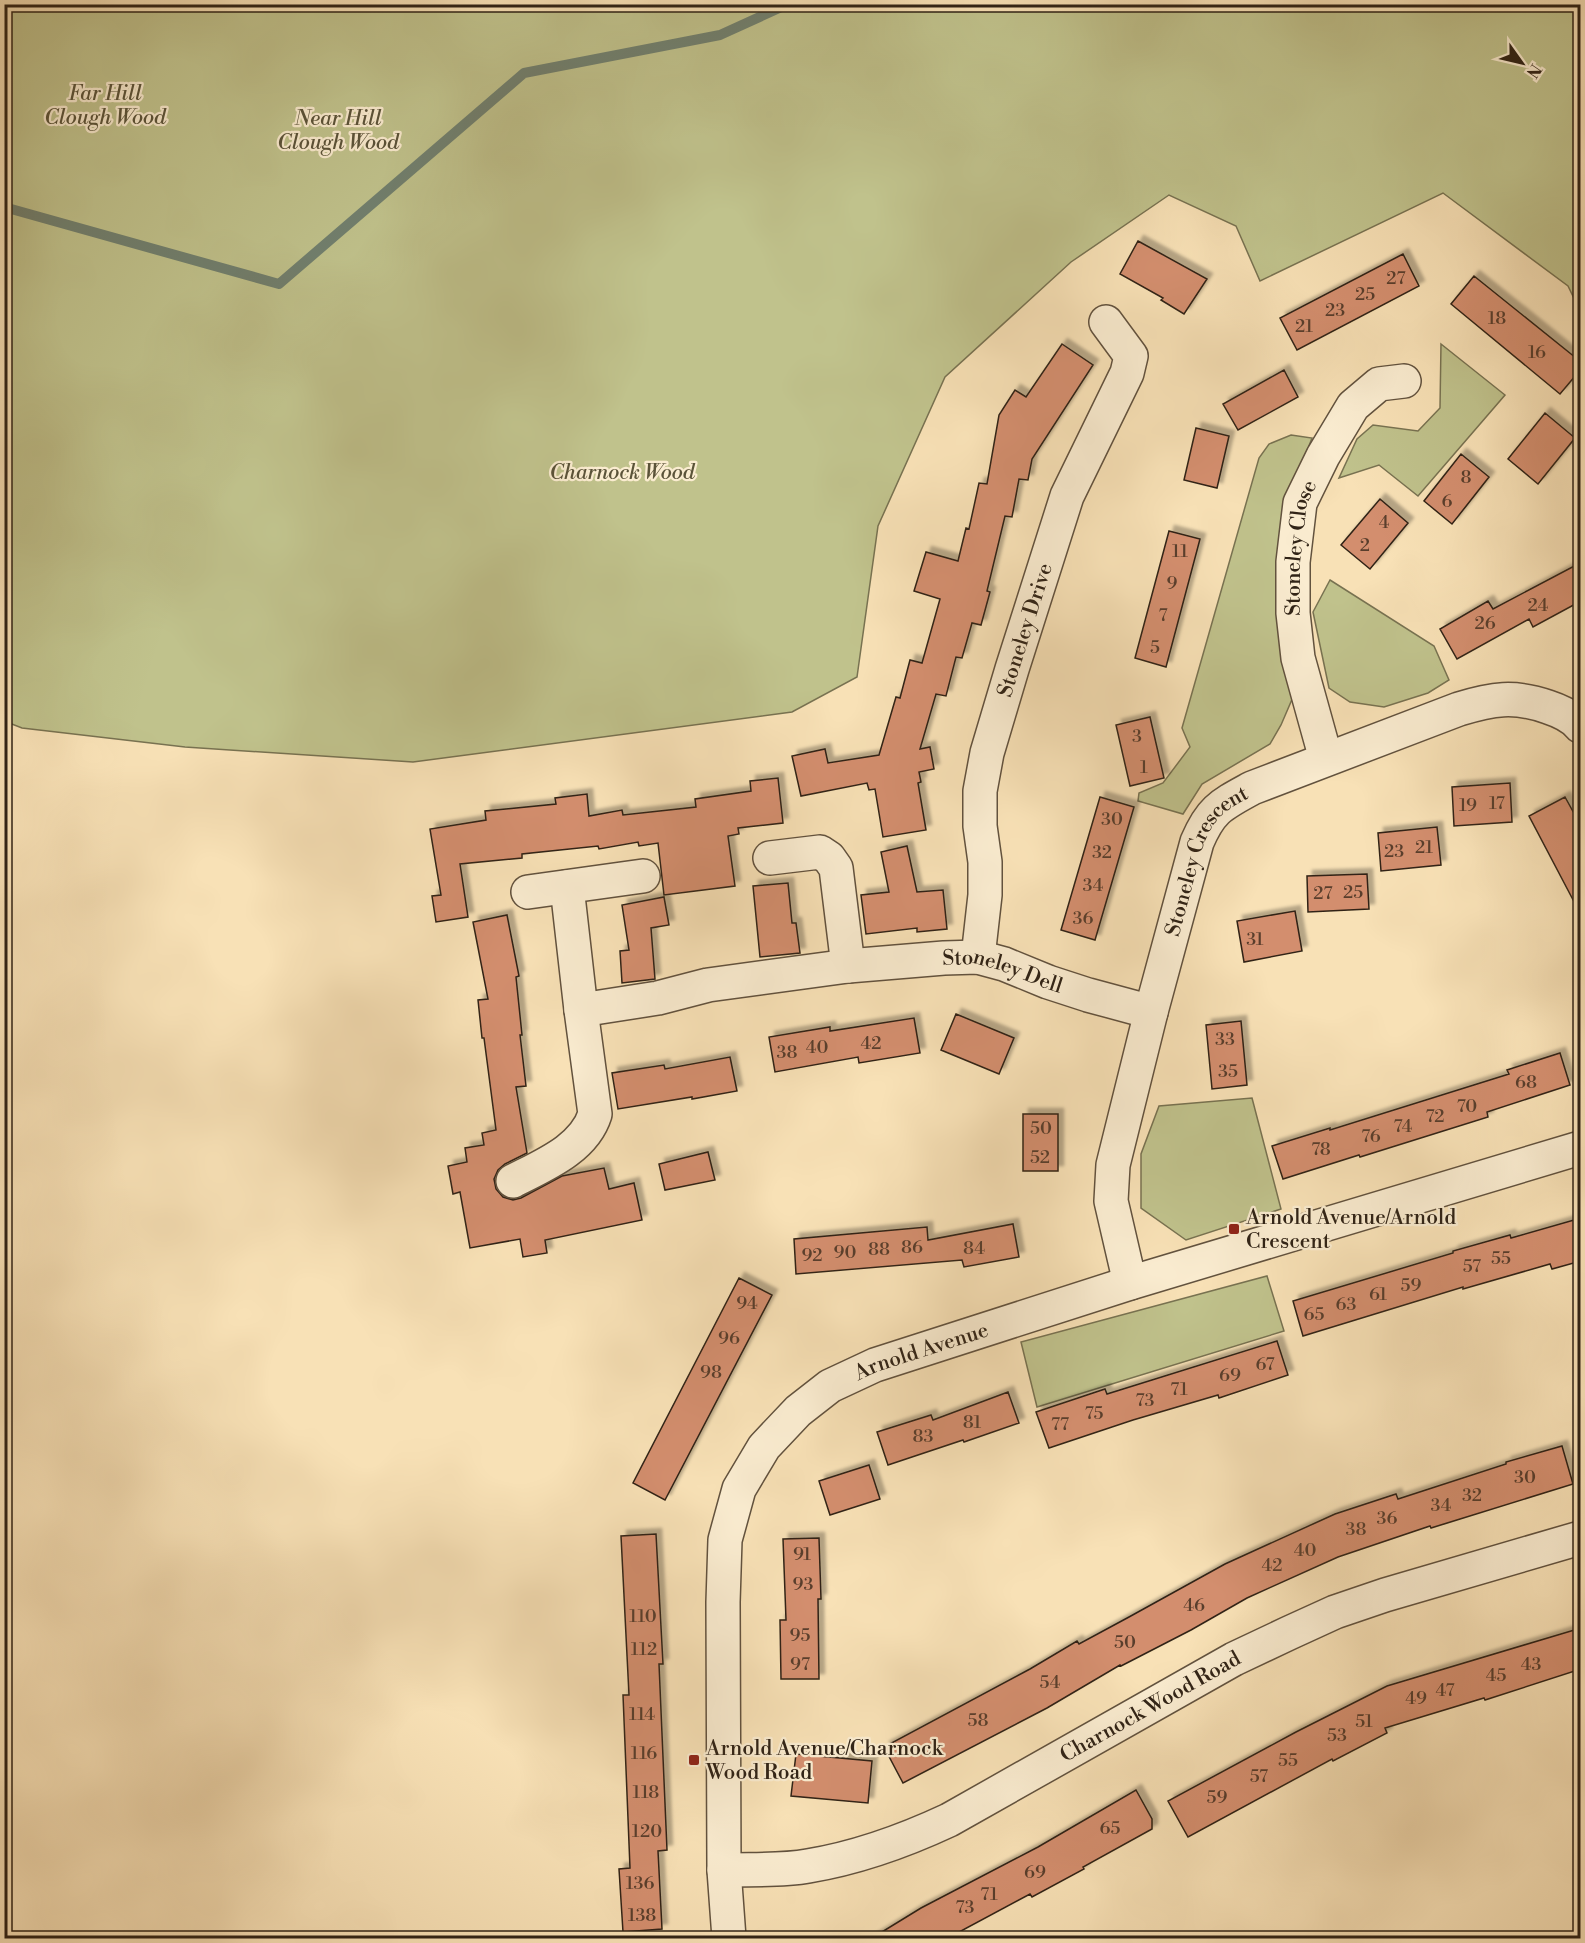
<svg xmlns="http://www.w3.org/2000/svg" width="1585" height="1943" viewBox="0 0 1585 1943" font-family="'Libre Bodoni',serif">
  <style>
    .green { fill: #c0c28c; stroke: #787251; stroke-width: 1.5 }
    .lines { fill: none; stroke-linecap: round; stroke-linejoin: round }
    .stream { stroke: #71806f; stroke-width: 10 }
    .building { fill: #d38e6e; stroke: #302316; stroke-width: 1.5; filter: url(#shadow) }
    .minor-casing { stroke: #62523e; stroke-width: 36 }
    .minor { stroke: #faecd0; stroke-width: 33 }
    .poi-dot { fill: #8f2418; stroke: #faecd0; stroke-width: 2 }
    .labels { text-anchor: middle; stroke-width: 4.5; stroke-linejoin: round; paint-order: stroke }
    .number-label { font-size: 18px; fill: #593e2c }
    .park-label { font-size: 21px; font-style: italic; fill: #5b5339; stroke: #faecd0 }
    .street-label { font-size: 21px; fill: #302316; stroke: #faecd0 }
    .poi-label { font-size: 21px; fill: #302316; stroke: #faecd0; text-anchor: start }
  </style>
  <defs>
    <filter id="shadow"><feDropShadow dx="5.5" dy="-5.5" stdDeviation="1.5" flood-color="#0004"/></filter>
  </defs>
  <rect width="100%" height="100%" fill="#f8e1b6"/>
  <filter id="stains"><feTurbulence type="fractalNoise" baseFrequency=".00333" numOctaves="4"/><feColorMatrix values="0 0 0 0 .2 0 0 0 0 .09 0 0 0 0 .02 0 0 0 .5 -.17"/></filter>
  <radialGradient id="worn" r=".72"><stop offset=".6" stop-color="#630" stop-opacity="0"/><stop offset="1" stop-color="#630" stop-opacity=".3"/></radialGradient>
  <path class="green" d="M 4,5 L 1580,5 L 1580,311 L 1568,286 L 1443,193 L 1260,281 L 1236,226 L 1169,195 L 1071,262 L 945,377 L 878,526 L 857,677 L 792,712 L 413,762 L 185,747 L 22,728 L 4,721 Z
    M 1441,344 L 1505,395 L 1418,496 L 1379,465 L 1339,478 L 1357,439 L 1373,425 L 1418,431 L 1440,408 Z
    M 1291,435 L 1312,438 L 1287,503 L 1293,697 L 1281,725 L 1270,744 L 1202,784 L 1183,814 L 1138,801 L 1139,793 L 1163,783 L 1190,747 L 1182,728 L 1259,458 L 1269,444 Z
    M 1330,580 L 1434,646 L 1449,680 L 1428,693 L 1384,707 L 1350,702 L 1329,688 L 1313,612 Z
    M 1252,1098 L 1281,1209 L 1186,1240 L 1141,1208 L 1141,1154 L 1159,1106 Z
    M 1267,1276 L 1284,1331 L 1037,1407 L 1021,1342 Z"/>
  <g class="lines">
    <path class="stream" d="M 4,207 L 279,284 L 524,73 L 720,35 L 788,4"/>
  </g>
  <path class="building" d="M 1138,241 L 1207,279 L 1184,314 L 1161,300 L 1163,298 L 1120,274 Z
    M 1403,254 L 1419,286 L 1297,350 L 1280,318 Z
    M 1474,276 L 1581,362 L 1581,369 L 1560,394 L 1451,304 Z
    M 1062,344 L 1093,365 L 1032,459 L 1028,480 L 1019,479 L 1012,517 L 1005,516 L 987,591 L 990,592 L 981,625 L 972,623 L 962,658 L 956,657 L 946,696 L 936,694 L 920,749 L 930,747 L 934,769 L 919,772 L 921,782 L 918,783 L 926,830 L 883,837 L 875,789 L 869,790 L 867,783 L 801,796 L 792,756 L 825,749 L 828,763 L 879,755 L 896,697 L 900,698 L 910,660 L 922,663 L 940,599 L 914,591 L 926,552 L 958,561 L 966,528 L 969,529 L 979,483 L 987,484 L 999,415 L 1015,390 L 1026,397 Z
    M 1284,370 L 1298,397 L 1238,430 L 1223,404 Z
    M 1545,413 L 1575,438 L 1538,484 L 1508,459 Z
    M 1196,428 L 1229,436 L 1217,488 L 1184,480 Z
    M 1461,454 L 1489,477 L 1452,524 L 1424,501 Z
    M 1380,499 L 1408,523 L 1370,569 L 1341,545 Z
    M 1169,531 L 1200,539 L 1166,667 L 1135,658 Z
    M 1580,563 L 1581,589 L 1578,591 L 1581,596 L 1581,601 L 1533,627 L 1529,619 L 1457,659 L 1440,629 L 1488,601 L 1493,609 Z
    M 1150,717 L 1164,778 L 1130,786 L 1116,725 Z
    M 778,778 L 783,823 L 738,828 L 739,834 L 728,836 L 735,886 L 664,895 L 658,843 L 639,846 L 638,842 L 599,849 L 598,846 L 522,854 L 522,858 L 460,864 L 468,917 L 436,922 L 432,896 L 441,895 L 430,829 L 486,820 L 485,811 L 556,804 L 555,798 L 587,794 L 589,816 L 622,810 L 623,815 L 696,807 L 695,799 L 751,791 L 750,781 Z
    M 1510,783 L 1512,822 L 1454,826 L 1452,787 Z
    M 1100,797 L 1134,807 L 1095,940 L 1061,930 Z
    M 1565,797 L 1581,826 L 1581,915 L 1529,816 Z
    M 1437,827 L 1441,865 L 1381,871 L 1378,833 Z
    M 907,846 L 917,892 L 943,890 L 947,929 L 917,932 L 917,928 L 866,934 L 861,895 L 889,892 L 881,852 Z
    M 1367,874 L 1369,909 L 1308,912 L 1307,876 Z
    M 788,883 L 792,923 L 796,923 L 800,953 L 760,957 L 753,886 Z
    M 664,897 L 669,925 L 651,928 L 655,979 L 622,983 L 620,951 L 629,950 L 622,905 Z
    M 1295,911 L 1302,951 L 1244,962 L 1237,921 Z
    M 507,915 L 519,976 L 516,977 L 522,1035 L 520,1035 L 526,1086 L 516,1087 L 527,1153 L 505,1164 L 498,1170 L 494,1179 L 496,1189 L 503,1197 L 513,1200 L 521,1198 L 562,1176 L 604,1168 L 609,1189 L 634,1183 L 642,1220 L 545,1240 L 547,1253 L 523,1257 L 520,1239 L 470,1248 L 460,1192 L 453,1194 L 448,1166 L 467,1162 L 465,1148 L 484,1145 L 482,1133 L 496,1130 L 484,1038 L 482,1038 L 478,1000 L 488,999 L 473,922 Z
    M 956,1014 L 1014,1038 L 999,1074 L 941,1050 Z
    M 914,1018 L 920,1053 L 859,1063 L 858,1057 L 775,1072 L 769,1037 L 830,1027 L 830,1031 Z
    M 1241,1021 L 1247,1085 L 1212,1089 L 1206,1025 Z
    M 1560,1053 L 1570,1085 L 1487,1112 L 1488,1117 L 1360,1157 L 1359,1155 L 1283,1179 L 1272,1146 L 1330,1128 L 1330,1130 L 1509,1074 L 1507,1070 Z
    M 730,1057 L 737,1091 L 692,1099 L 692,1097 L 618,1109 L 612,1073 L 664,1065 L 665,1069 Z
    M 1023,1114 L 1058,1114 L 1058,1171 L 1023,1171 Z
    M 708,1152 L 715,1180 L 665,1190 L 659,1164 Z
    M 1581,1218 L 1581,1261 L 1552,1269 L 1550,1264 L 1463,1289 L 1463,1287 L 1303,1336 L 1293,1301 L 1453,1253 L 1453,1251 L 1510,1235 L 1511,1238 Z
    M 1013,1224 L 1019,1257 L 964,1267 L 962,1260 L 796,1274 L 794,1239 L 927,1227 L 928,1240 Z
    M 739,1278 L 772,1295 L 665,1500 L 633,1483 Z
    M 1277,1341 L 1288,1375 L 1219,1398 L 1218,1395 L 1133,1420 L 1049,1448 L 1036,1412 L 1105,1389 L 1107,1394 Z
    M 1008,1392 L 1019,1423 L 964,1442 L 963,1440 L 888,1465 L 877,1432 L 931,1415 L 933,1420 Z
    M 1562,1446 L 1573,1484 L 1431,1528 L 1430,1526 L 1338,1557 L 1247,1598 L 1191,1630 L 1121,1666 L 1120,1665 L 1047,1708 L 903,1783 L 884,1747 L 1030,1669 L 1077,1641 L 1079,1644 L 1129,1617 L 1225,1564 L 1335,1514 L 1396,1494 L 1398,1499 L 1506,1464 L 1506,1462 Z
    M 869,1465 L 880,1499 L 830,1515 L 819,1481 Z
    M 656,1534 L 663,1664 L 659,1664 L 667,1850 L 658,1851 L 662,1929 L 623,1932 L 619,1869 L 630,1868 L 623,1695 L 629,1695 L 621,1536 Z
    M 819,1538 L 821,1599 L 818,1599 L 819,1679 L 781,1679 L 780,1620 L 786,1620 L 783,1539 Z
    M 1581,1628 L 1581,1669 L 1485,1700 L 1484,1698 L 1385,1728 L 1387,1733 L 1333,1761 L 1332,1759 L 1188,1837 L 1168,1801 L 1296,1732 L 1387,1686 Z
    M 796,1754 L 872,1761 L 868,1803 L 791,1796 Z
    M 1136,1790 L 1152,1819 L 1152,1829 L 1083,1867 L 1084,1869 L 1032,1897 L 1030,1894 L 948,1938 L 872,1938 L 921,1908 L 1038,1847 Z"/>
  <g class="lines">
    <g class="minor-casing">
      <g id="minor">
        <path id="s1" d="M 1326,759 L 1298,658 L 1293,613 L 1293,562 L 1300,503 L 1323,456 L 1353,406 L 1379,384 L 1404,381"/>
        <path d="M 770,858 L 820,852 L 829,858 L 836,868 L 848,966"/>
        <path d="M 528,892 L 643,876"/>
        <path id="s2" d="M 978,957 L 985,895 L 985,862 L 980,826 L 980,791 L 987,753 L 1012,669 L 1067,496 L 1127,373 L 1131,356 L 1106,322"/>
        <path id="s3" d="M 581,1010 L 658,998 L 708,985 L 848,966 L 944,958 L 978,957 L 1004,964 L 1048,982 L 1088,995 L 1151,1012"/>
        <path d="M 513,1181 C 544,1165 584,1149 595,1114 L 581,1010 L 567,887"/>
        <path id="s4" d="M 1130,1283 L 1111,1201 L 1113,1165 L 1151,1012 L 1197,842 C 1211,809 1221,805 1252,788 L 1459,709 C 1492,699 1514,695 1548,707 C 1560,711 1572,716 1580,726"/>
        <path id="s5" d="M 724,1870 C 751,1869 781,1871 808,1866 C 857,1858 904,1841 949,1820 L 1234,1659 L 1289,1633 L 1335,1612 L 1385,1595 L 1580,1538"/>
        <path id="s6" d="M 729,1938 L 724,1870 L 723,1602 L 725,1540 L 739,1489 L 764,1447 L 798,1411 L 830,1386 L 875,1365 L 1130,1283 L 1580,1148"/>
      </g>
    </g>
    <use href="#minor" class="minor"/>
  </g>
  <g class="poi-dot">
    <rect x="1228" y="1223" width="12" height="12" rx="3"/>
    <rect x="688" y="1754" width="12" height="12" rx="3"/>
  </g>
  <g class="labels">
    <g class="number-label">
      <text x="1396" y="284">27</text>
      <text x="1365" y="300">25</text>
      <text x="1335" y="316">23</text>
      <text x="1497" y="324">18</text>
      <text x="1304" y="332">21</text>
      <text x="1537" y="358">16</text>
      <text x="1466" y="483">8</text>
      <text x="1447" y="507">6</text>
      <text x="1384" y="528">4</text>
      <text x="1365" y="551">2</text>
      <text x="1180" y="557">11</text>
      <text x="1172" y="589">9</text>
      <text x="1538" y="611">24</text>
      <text x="1163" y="621">7</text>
      <text x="1485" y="629">26</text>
      <text x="1155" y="653">5</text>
      <text x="1137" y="742">3</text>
      <text x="1144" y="773">1</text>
      <text x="1497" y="809">17</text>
      <text x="1468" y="811">19</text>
      <text x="1112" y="825">30</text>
      <text x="1424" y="853">21</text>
      <text x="1394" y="857">23</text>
      <text x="1102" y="858">32</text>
      <text x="1093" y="891">34</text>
      <text x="1353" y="898">25</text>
      <text x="1323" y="899">27</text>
      <text x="1083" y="924">36</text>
      <text x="1255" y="945">31</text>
      <text x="1225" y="1045">33</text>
      <text x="871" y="1049">42</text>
      <text x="817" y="1053">40</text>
      <text x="787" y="1058">38</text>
      <text x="1228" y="1077">35</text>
      <text x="1526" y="1088">68</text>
      <text x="1467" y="1112">70</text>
      <text x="1435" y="1122">72</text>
      <text x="1403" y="1132">74</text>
      <text x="1041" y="1134">50</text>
      <text x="1371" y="1142">76</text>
      <text x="1321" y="1155">78</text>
      <text x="1040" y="1163">52</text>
      <text x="912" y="1253">86</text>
      <text x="974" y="1254">84</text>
      <text x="879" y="1255">88</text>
      <text x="845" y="1258">90</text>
      <text x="812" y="1261">92</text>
      <text x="1501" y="1264">55</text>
      <text x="1472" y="1272">57</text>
      <text x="1411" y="1291">59</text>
      <text x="1378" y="1300">61</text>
      <text x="747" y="1309">94</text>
      <text x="1346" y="1310">63</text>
      <text x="1314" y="1320">65</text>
      <text x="729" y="1344">96</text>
      <text x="1265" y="1370">67</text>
      <text x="711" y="1378">98</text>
      <text x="1230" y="1381">69</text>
      <text x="1179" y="1395">71</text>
      <text x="1145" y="1406">73</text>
      <text x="1094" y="1419">75</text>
      <text x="972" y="1428">81</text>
      <text x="1060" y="1430">77</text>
      <text x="923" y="1442">83</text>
      <text x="1525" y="1483">30</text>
      <text x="1472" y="1501">32</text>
      <text x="1441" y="1511">34</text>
      <text x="1387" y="1524">36</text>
      <text x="1356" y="1535">38</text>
      <text x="1305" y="1556">40</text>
      <text x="802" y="1560">91</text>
      <text x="1272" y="1571">42</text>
      <text x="803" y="1590">93</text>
      <text x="1194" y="1611">46</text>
      <text x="643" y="1622">110</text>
      <text x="800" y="1641">95</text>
      <text x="1125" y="1648">50</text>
      <text x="644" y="1655">112</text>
      <text x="800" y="1670">97</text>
      <text x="1531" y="1670">43</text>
      <text x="1496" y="1681">45</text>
      <text x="1050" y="1688">54</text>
      <text x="1445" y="1696">47</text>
      <text x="1416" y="1704">49</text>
      <text x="642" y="1720">114</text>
      <text x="978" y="1726">58</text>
      <text x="1364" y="1727">51</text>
      <text x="1337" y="1741">53</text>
      <text x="644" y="1759">116</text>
      <text x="1288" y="1766">55</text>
      <text x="1259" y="1782">57</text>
      <text x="646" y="1798">118</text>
      <text x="1217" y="1803">59</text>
      <text x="1110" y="1834">65</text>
      <text x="647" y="1837">120</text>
      <text x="1035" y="1878">69</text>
      <text x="640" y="1889">136</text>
      <text x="989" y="1900">71</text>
      <text x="965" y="1913">73</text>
      <text x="642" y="1921">138</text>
    </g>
    <g class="park-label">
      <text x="105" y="100">Far Hill<tspan x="105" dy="24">Clough Wood</tspan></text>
      <text x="338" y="125">Near Hill<tspan x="338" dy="24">Clough Wood</tspan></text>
      <text x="622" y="479">Charnock Wood</text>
    </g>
    <g class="street-label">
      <text dy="7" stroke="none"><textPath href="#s1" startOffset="216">Stoneley Close</textPath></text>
      <text dy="7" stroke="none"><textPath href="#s2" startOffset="334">Stoneley Drive</textPath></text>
      <text dy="7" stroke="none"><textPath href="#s4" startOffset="442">Stoneley Crescent</textPath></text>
      <text dy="7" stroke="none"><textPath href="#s3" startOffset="428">Stoneley Dell</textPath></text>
      <text dy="7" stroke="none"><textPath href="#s6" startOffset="688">Arnold Avenue</textPath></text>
      <text dy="7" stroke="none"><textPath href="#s5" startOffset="464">Charnock Wood Road</textPath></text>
    </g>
    <g class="poi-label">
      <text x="1246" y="1224">Arnold Avenue/Arnold<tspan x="1246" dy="24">Crescent</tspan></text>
      <text x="706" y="1755">Arnold Avenue/Charnock<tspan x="706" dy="24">Wood Road</tspan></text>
    </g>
  </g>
  <rect width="1585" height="1943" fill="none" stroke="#f8e1b6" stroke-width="24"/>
  <rect x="6" y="6" width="1573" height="1931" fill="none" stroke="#302316" stroke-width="3"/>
  <rect x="12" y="12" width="1561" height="1919" fill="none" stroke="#302316" stroke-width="1.5"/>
  <g transform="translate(1522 63) rotate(124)" stroke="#faecd0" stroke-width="4.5" paint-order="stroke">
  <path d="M0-4.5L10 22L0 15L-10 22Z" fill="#302316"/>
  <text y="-9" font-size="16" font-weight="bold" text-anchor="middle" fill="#302316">N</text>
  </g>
  <rect width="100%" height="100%" filter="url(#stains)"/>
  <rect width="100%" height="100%" fill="url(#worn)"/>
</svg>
